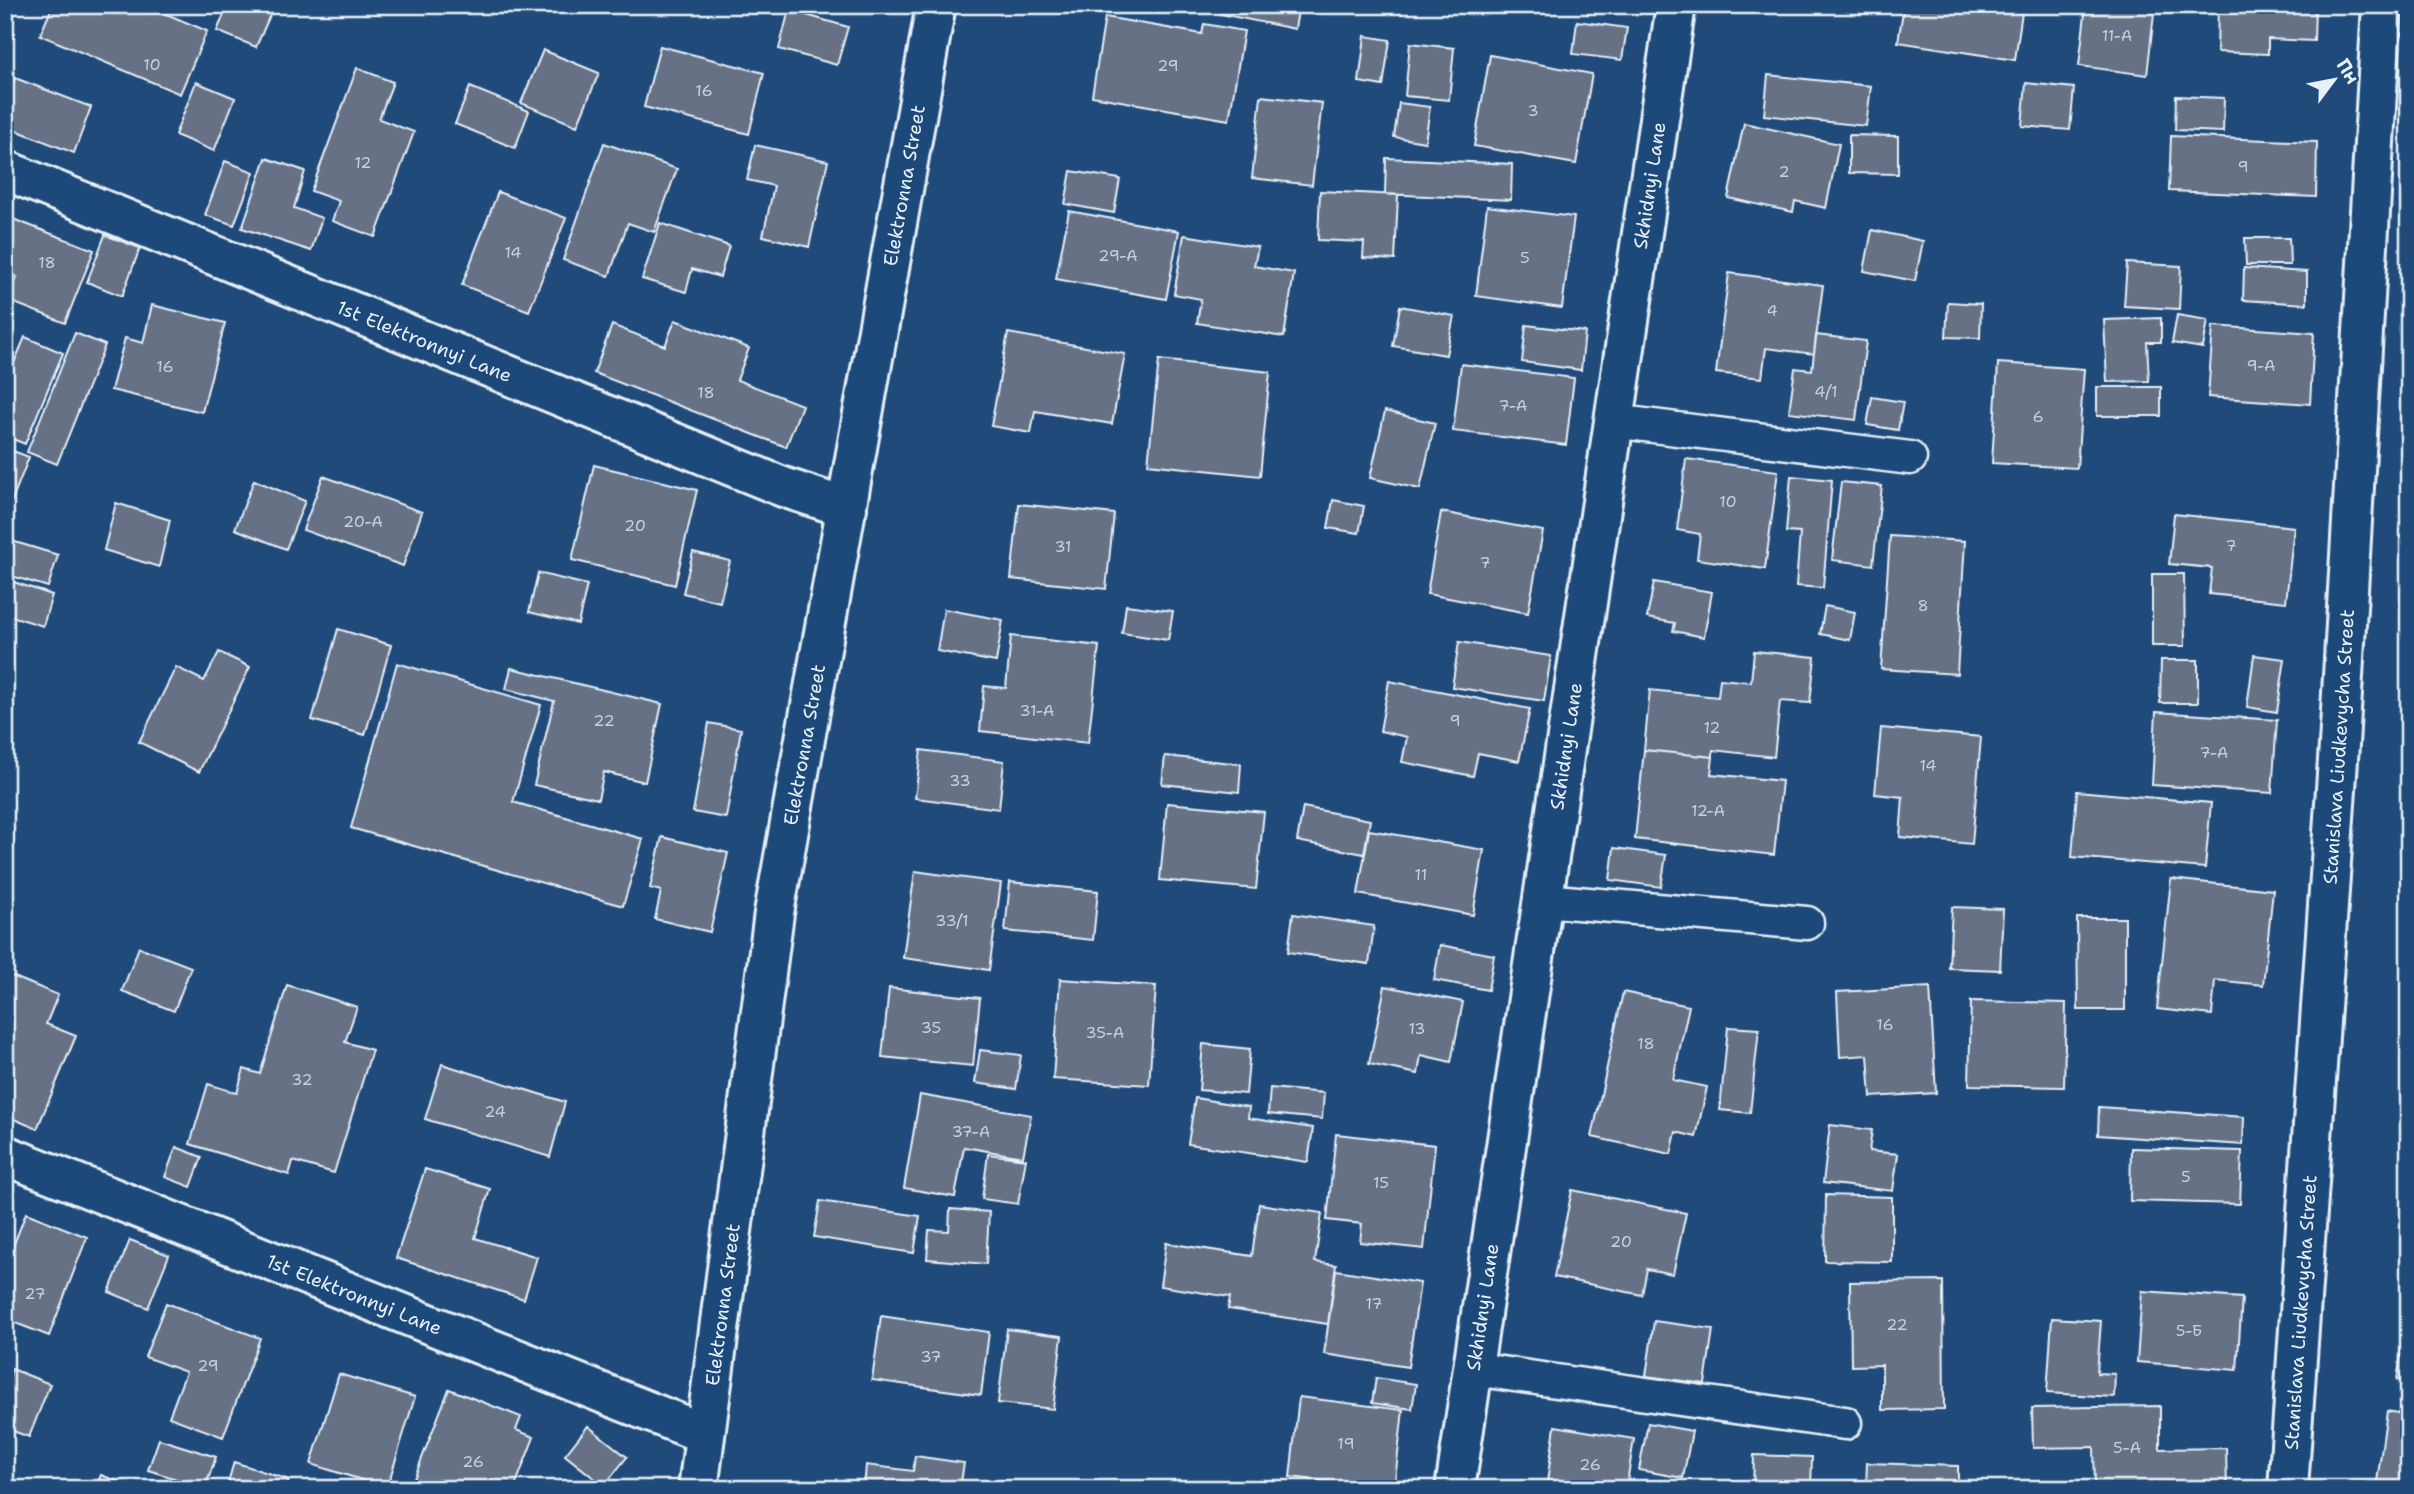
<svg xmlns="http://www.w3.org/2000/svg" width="2414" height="1494" viewBox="0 0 2414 1494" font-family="'Shantell Sans',sans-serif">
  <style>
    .building { fill: #667185; stroke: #e8f1f8; stroke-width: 2 }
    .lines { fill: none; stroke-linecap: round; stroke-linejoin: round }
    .lane-casing { stroke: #e8f1f8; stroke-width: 37 }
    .street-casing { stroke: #e8f1f8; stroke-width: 44 }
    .secondary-casing { stroke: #e8f1f8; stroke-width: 44 }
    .lane { stroke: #1f4a7a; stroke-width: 32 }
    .street { stroke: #1f4a7a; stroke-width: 38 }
    .secondary { stroke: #1f4a7a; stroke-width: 38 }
    .labels { text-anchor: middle; stroke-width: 6; stroke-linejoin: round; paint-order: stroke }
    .number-label { font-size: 16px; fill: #c8d1db }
    .street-label { font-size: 19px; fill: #e8f1f8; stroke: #1f4a7a }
  </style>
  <rect width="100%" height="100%" fill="#1f4a7a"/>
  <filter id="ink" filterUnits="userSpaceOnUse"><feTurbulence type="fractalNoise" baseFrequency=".0143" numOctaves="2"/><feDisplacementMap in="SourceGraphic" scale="14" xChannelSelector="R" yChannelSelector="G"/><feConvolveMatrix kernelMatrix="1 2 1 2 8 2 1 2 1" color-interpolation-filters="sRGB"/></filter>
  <g filter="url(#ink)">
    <path class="building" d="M 53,5 L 145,5 L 207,31 L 180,94 L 40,35 Z
      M 228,5 L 274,6 L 256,47 L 217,31 Z
      M 704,5 L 751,5 L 750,12 Z
      M 1223,5 L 1299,5 L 1295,29 L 1221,14 Z
      M 1904,5 L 2023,5 L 2015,60 L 1898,42 Z
      M 2086,5 L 2155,5 L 2147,75 L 2079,66 Z
      M 2218,5 L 2315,5 L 2314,41 L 2268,39 L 2268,54 L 2217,52 Z
      M 789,10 L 848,27 L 837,65 L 779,49 Z
      M 1105,17 L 1202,34 L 1204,24 L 1244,31 L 1229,120 L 1092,96 Z
      M 1577,21 L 1627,28 L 1622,60 L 1573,54 Z
      M 1365,36 L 1390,40 L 1383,86 L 1359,82 Z
      M 1410,43 L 1454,48 L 1449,100 L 1405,96 Z
      M 660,46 L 764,73 L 749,134 L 644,107 Z
      M 543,50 L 599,73 L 577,126 L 521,103 Z
      M 1490,55 L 1592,74 L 1576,164 L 1474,146 Z
      M 357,68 L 393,82 L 379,119 L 414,132 L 375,237 L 332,221 L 339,201 L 311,191 Z
      M 1768,75 L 1871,86 L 1866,126 L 1764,115 Z
      M 15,78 L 91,107 L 74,153 L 5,126 L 5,104 Z
      M 196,82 L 235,98 L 214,151 L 175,135 Z
      M 2026,83 L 2074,88 L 2070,130 L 2022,126 Z
      M 470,87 L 529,111 L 515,148 L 455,124 Z
      M 1261,96 L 1322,103 L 1312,185 L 1252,178 Z
      M 2176,96 L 2224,98 L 2223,132 L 2175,130 Z
      M 1399,103 L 1430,107 L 1425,142 L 1394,137 Z
      M 1744,123 L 1839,144 L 1826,208 L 1795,201 L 1793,212 L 1728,198 Z
      M 1849,135 L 1898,136 L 1898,174 L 1849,173 Z
      M 2171,136 L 2317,142 L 2316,197 L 2169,191 Z
      M 604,143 L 677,169 L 654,232 L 628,223 L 609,276 L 563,260 Z
      M 755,145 L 828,161 L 809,247 L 763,236 L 774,186 L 747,180 Z
      M 266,158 L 305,171 L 294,208 L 322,218 L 311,251 L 242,228 Z
      M 1386,158 L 1512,164 L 1511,200 L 1385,194 Z
      M 225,161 L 254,172 L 234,225 L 205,215 Z
      M 1071,171 L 1120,179 L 1114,213 L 1065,204 Z
      M 1320,191 L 1398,195 L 1395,260 L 1363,258 L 1364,242 L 1318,240 Z
      M 498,192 L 566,218 L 529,311 L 462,285 Z
      M 1487,206 L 1574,217 L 1562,308 L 1476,296 Z
      M 1069,211 L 1179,231 L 1166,299 L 1056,279 Z
      M 5,216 L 94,250 L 65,323 L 7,300 L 17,277 L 5,273 Z
      M 660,223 L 729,246 L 720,277 L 692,269 L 686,292 L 642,279 Z
      M 1872,230 L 1923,241 L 1915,281 L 1864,271 Z
      M 105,235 L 140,248 L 122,296 L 87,282 Z
      M 1184,235 L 1258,247 L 1254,266 L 1294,273 L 1284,337 L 1197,323 L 1201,299 L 1174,294 Z
      M 2245,238 L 2289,238 L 2290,265 L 2246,265 Z
      M 2127,263 L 2181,266 L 2179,309 L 2124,306 Z
      M 2244,268 L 2307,272 L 2307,304 L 2243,300 Z
      M 1729,273 L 1823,285 L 1814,354 L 1766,348 L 1762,378 L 1716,373 Z
      M 1948,302 L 1981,304 L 1980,338 L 1946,337 Z
      M 152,305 L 225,323 L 202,412 L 111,390 L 125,338 L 143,343 Z
      M 1400,306 L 1454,316 L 1446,355 L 1393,346 Z
      M 2177,315 L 2208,320 L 2203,348 L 2172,343 Z
      M 2161,318 L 2161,342 L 2147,342 L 2149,381 L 2107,382 L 2104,320 Z
      M 675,320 L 749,348 L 737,380 L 802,405 L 786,447 L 594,373 L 612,325 L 665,346 Z
      M 1526,325 L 1585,332 L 1581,370 L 1522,362 Z
      M 2213,326 L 2314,333 L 2310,404 L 2208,397 Z
      M 75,333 L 105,345 L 57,464 L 27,452 Z
      M 1008,333 L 1125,354 L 1112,424 L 1035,411 L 1031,433 L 991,426 Z
      M 1816,335 L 1866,341 L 1856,420 L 1789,412 L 1795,368 L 1812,370 Z
      M 25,337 L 63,353 L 25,444 L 5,436 L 5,384 Z
      M 1159,360 L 1270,372 L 1260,476 L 1148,464 Z
      M 1998,363 L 2084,369 L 2077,468 L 1992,463 Z
      M 1461,364 L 1574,378 L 1566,445 L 1453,431 Z
      M 2097,387 L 2161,387 L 2161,416 L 2097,416 Z
      M 1872,397 L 1903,402 L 1898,430 L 1867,425 Z
      M 1385,411 L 1435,423 L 1420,489 L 1370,478 Z
      M 5,448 L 29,457 L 5,518 Z
      M 1686,459 L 1778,471 L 1765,569 L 1697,559 L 1700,534 L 1677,530 Z
      M 594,465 L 697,490 L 675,585 L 572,560 Z
      M 323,476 L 422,512 L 403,566 L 303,530 Z
      M 1791,476 L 1832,480 L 1823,588 L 1796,586 L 1800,533 L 1786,532 Z
      M 254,480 L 305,501 L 286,549 L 235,529 Z
      M 1841,482 L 1882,486 L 1873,565 L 1832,560 Z
      M 1333,500 L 1364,506 L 1359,533 L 1328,528 Z
      M 116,503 L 170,520 L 159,567 L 104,550 Z
      M 1019,504 L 1114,514 L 1106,589 L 1011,579 Z
      M 1441,512 L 1543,531 L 1528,613 L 1427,594 Z
      M 2174,514 L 2294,527 L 2286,602 L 2209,594 L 2212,568 L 2169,564 Z
      M 1890,536 L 1965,541 L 1957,674 L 1881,669 Z
      M 5,539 L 58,555 L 48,587 L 5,574 Z
      M 693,552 L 730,561 L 720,602 L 683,593 Z
      M 538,573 L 587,585 L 578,624 L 529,612 Z
      M 2152,574 L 2184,574 L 2185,646 L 2152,646 Z
      M 5,579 L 52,595 L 43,626 L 5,614 Z
      M 1654,582 L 1712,592 L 1704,637 L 1673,631 L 1675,623 L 1647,618 Z
      M 1126,605 L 1173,611 L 1168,640 L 1122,633 Z
      M 1825,606 L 1855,612 L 1850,640 L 1820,634 Z
      M 944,609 L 1003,620 L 996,662 L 937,651 Z
      M 338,629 L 391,645 L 365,735 L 312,720 Z
      M 1011,636 L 1099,646 L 1088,743 L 980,731 L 984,686 L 1006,688 Z
      M 1459,642 L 1551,656 L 1544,701 L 1452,687 Z
      M 1754,651 L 1815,657 L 1810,703 L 1780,701 L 1774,757 L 1713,750 L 1713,757 L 1644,750 L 1650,690 L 1718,697 L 1720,679 L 1751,682 Z
      M 219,652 L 250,667 L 199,772 L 139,742 L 176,667 L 204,681 Z
      M 2254,655 L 2285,659 L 2277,712 L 2247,707 Z
      M 2161,660 L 2198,660 L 2198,703 L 2160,703 Z
      M 397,663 L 541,705 L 513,802 L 643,839 L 623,906 L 351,828 Z
      M 511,668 L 662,704 L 645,782 L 604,772 L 598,799 L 534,785 L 554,701 L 506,689 Z
      M 1389,681 L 1530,709 L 1519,761 L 1478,753 L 1473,776 L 1402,762 L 1407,737 L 1380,731 Z
      M 2156,712 L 2277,720 L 2272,793 L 2152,785 Z
      M 709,723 L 741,729 L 726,818 L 693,812 Z
      M 1881,728 L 1981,737 L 1972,844 L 1900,837 L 1903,797 L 1875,794 Z
      M 921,750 L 1004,761 L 999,809 L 915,798 Z
      M 1644,750 L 1713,757 L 1711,774 L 1782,781 L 1774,855 L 1635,839 Z
      M 1165,756 L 1241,764 L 1239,792 L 1162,784 Z
      M 2077,791 L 2211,803 L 2205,868 L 2072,857 Z
      M 1167,803 L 1264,812 L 1256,889 L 1160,880 Z
      M 1303,807 L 1370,820 L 1364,854 L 1297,841 Z
      M 1369,830 L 1484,850 L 1473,915 L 1358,894 Z
      M 662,837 L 728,853 L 710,932 L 655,919 L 661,891 L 650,888 Z
      M 1614,848 L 1666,855 L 1661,887 L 1610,880 Z
      M 915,871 L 1001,883 L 989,970 L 903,958 Z
      M 2171,879 L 2273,890 L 2263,985 L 2215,980 L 2212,1015 L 2157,1009 Z
      M 1010,882 L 1098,891 L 1093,940 L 1005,931 Z
      M 1952,907 L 2003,909 L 2000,970 L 1949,968 Z
      M 1293,914 L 1374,926 L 1369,964 L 1288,952 Z
      M 2077,918 L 2125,918 L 2125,1010 L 2078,1010 Z
      M 1440,945 L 1494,955 L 1488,990 L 1434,980 Z
      M 139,947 L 191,967 L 174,1011 L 122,991 Z
      M 7,974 L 58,995 L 46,1024 L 76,1036 L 37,1129 L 5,1115 L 5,1034 L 10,1023 L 5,1021 Z
      M 1060,979 L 1156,986 L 1149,1085 L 1053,1079 Z
      M 287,985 L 357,1007 L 345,1042 L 372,1050 L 334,1173 L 293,1161 L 289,1175 L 190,1144 L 208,1084 L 237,1093 L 244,1069 L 260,1074 Z
      M 1385,986 L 1463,1002 L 1451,1062 L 1421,1055 L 1418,1074 L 1369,1064 Z
      M 1930,987 L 1936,1093 L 1871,1097 L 1868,1055 L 1840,1057 L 1837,992 Z
      M 889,988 L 980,998 L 973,1066 L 882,1057 Z
      M 1623,992 L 1689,1006 L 1673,1080 L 1707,1087 L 1696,1137 L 1676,1132 L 1671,1154 L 1592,1137 Z
      M 1971,1001 L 2066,1003 L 2064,1087 L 1969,1085 Z
      M 1728,1027 L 1759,1029 L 1750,1113 L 1720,1110 Z
      M 1203,1044 L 1250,1049 L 1246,1094 L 1199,1090 Z
      M 980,1050 L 1021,1055 L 1016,1089 L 975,1083 Z
      M 442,1064 L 565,1102 L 550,1157 L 425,1119 Z
      M 1270,1088 L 1324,1093 L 1322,1119 L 1268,1114 Z
      M 920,1095 L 1031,1115 L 1023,1157 L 964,1147 L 955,1197 L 904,1188 Z
      M 1195,1098 L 1249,1107 L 1248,1118 L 1313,1128 L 1308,1162 L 1188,1144 Z
      M 2099,1107 L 2244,1117 L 2243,1145 L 2098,1135 Z
      M 1830,1125 L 1872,1130 L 1869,1151 L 1898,1154 L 1893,1191 L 1823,1183 Z
      M 1336,1134 L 1435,1145 L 1424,1249 L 1360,1242 L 1362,1224 L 1327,1220 Z
      M 176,1147 L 202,1157 L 191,1187 L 165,1177 Z
      M 2131,1148 L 2242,1151 L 2240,1204 L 2130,1201 Z
      M 988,1154 L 1026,1159 L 1018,1204 L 982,1199 Z
      M 425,1169 L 490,1189 L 475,1238 L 537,1257 L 524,1299 L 396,1258 Z
      M 1572,1190 L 1686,1213 L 1673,1274 L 1647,1269 L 1642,1295 L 1554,1277 Z
      M 1826,1195 L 1892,1197 L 1892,1262 L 1825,1261 Z
      M 820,1201 L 920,1216 L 914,1253 L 814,1237 Z
      M 1259,1204 L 1322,1213 L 1315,1262 L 1336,1265 L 1328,1324 L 1228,1309 L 1230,1297 L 1160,1286 L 1166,1243 L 1252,1256 Z
      M 950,1209 L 989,1212 L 986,1264 L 927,1259 L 929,1230 L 949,1231 Z
      M 26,1213 L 87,1237 L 49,1336 L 5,1319 L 5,1267 Z
      M 130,1240 L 169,1255 L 148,1308 L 109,1292 Z
      M 1336,1270 L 1420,1283 L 1408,1367 L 1324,1354 Z
      M 1943,1281 L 1944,1409 L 1882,1410 L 1882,1365 L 1851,1366 L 1850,1282 Z
      M 2142,1291 L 2242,1298 L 2237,1370 L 2137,1362 Z
      M 166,1303 L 260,1338 L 223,1437 L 169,1417 L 186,1372 L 145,1357 Z
      M 881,1316 L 989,1332 L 981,1395 L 872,1380 Z
      M 2052,1318 L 2101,1321 L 2097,1373 L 2115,1374 L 2114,1397 L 2047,1393 Z
      M 1654,1321 L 1713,1329 L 1705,1384 L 1646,1376 Z
      M 2405,1328 L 2409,1328 L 2409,1382 L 2397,1380 Z
      M 1007,1329 L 1062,1336 L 1053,1409 L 998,1403 Z
      M 12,1369 L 50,1384 L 29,1437 L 5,1428 L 5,1385 Z
      M 339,1374 L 415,1397 L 387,1488 L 311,1464 Z
      M 1376,1378 L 1416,1384 L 1412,1409 L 1372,1403 Z
      M 449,1389 L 521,1417 L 516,1430 L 534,1437 L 514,1489 L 425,1489 L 412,1484 Z
      M 1299,1397 L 1403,1410 L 1394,1489 L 1290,1477 Z
      M 2160,1406 L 2160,1449 L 2226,1448 L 2227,1489 L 2095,1489 L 2094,1447 L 2033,1448 L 2032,1408 Z
      M 2387,1411 L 2409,1415 L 2409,1489 L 2376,1489 Z
      M 1648,1423 L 1692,1431 L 1683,1478 L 1639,1470 Z
      M 588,1426 L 627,1457 L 604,1486 L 565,1455 Z
      M 1555,1426 L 1634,1439 L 1626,1489 L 1546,1489 Z
      M 159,1439 L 216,1457 L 205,1488 L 148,1470 Z
      M 1754,1455 L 1812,1457 L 1811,1489 L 1753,1489 Z
      M 915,1456 L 964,1463 L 960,1489 L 864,1489 L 866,1465 L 913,1471 Z
      M 234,1462 L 289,1480 L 286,1489 L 226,1489 Z
      M 1867,1463 L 1958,1466 L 1958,1489 L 1866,1489 Z
      M 101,1475 L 137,1489 L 95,1489 Z"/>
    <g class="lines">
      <g class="lane-casing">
        <path id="lane" d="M 1613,421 L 1910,458
          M 1543,900 L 1807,923
          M 1474,1369 L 1845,1423"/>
      </g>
      <g class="street-casing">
        <g id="street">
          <path id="s1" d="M 5,170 L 783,487 L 847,508"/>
          <path id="s2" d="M 5,1155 L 705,1434"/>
          <path id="s3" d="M 1455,1489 L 1676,5"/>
          <path id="s4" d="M 2288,1489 L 2339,745 L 2382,5"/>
        </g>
      </g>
      <g class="secondary-casing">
        <g id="secondary">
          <path id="s5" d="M 698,1489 L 774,913 L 936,5"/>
        </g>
      </g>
      <use href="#lane" class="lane"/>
      <use href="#street" class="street"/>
      <use href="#secondary" class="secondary"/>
    </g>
  </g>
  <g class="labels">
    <g class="number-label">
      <text x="2117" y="41">11-А</text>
      <text x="152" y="70">10</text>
      <text x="1168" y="71">29</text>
      <text x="704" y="96">16</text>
      <text x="1533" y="116">3</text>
      <text x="363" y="168">12</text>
      <text x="2243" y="172">9</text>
      <text x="1784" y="177">2</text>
      <text x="513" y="258">14</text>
      <text x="1118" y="261">29-А</text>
      <text x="1525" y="263">5</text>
      <text x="47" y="268">18</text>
      <text x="1772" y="316">4</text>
      <text x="2261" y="371">9-А</text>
      <text x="165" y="372">16</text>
      <text x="1826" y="397">4/1</text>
      <text x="706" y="398">18</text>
      <text x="1513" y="411">7-А</text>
      <text x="2038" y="422">6</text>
      <text x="1728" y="507">10</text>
      <text x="363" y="527">20-А</text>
      <text x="635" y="531">20</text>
      <text x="2231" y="551">7</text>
      <text x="1063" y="552">31</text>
      <text x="1485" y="568">7</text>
      <text x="1923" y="611">8</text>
      <text x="1037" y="716">31-А</text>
      <text x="604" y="726">22</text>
      <text x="1455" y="726">9</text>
      <text x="1712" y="733">12</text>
      <text x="2214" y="758">7-А</text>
      <text x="1928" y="771">14</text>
      <text x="960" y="786">33</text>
      <text x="1708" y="816">12-А</text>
      <text x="1421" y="880">11</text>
      <text x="952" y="926">33/1</text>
      <text x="1885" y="1030">16</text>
      <text x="931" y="1033">35</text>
      <text x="1417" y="1034">13</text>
      <text x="1105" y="1038">35-А</text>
      <text x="1646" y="1049">18</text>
      <text x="302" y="1085">32</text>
      <text x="495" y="1117">24</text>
      <text x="971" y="1137">37-А</text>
      <text x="2186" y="1182">5</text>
      <text x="1381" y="1188">15</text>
      <text x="1621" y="1247">20</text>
      <text x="35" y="1299">27</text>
      <text x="1374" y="1309">17</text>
      <text x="1897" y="1330">22</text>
      <text x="2189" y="1336">5-Б</text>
      <text x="931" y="1362">37</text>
      <text x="208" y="1371">29</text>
      <text x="1346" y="1449">19</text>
      <text x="2127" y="1453">5-А</text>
      <text x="473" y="1467">26</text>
      <text x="1590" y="1470">26</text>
    </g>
    <g class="street-label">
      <text dy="7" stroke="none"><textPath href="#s3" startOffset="1318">Skhidnyi Lane</textPath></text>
      <text dy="7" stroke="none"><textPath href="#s5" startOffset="1320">Elektronna Street</textPath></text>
      <text dy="7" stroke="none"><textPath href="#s1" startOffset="453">1st Elektronnyi Lane</textPath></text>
      <text dy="7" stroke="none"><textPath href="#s5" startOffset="752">Elektronna Street</textPath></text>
      <text dy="7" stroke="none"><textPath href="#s3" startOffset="751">Skhidnyi Lane</textPath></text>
      <text dy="7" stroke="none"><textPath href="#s4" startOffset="744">Stanislava Liudkevycha Street</textPath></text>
      <text dy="7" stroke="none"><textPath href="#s2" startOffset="376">1st Elektronnyi Lane</textPath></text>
      <text dy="7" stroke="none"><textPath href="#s5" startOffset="186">Elektronna Street</textPath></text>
      <text dy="7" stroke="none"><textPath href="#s3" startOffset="184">Skhidnyi Lane</textPath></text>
      <text dy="7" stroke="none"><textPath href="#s4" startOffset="177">Stanislava Liudkevycha Street</textPath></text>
    </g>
  </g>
  <rect width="2414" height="1494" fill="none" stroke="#1f4a7a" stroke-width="28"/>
  <rect x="14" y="14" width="2386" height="1466" fill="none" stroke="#e8f1f8" stroke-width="2.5" filter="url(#ink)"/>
  <g transform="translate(2334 80) rotate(58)" stroke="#1f4a7a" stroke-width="5" paint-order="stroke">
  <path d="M0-5L12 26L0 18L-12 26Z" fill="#e8f1f8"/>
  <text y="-10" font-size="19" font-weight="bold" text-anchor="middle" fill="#e8f1f8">Пн</text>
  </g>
</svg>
